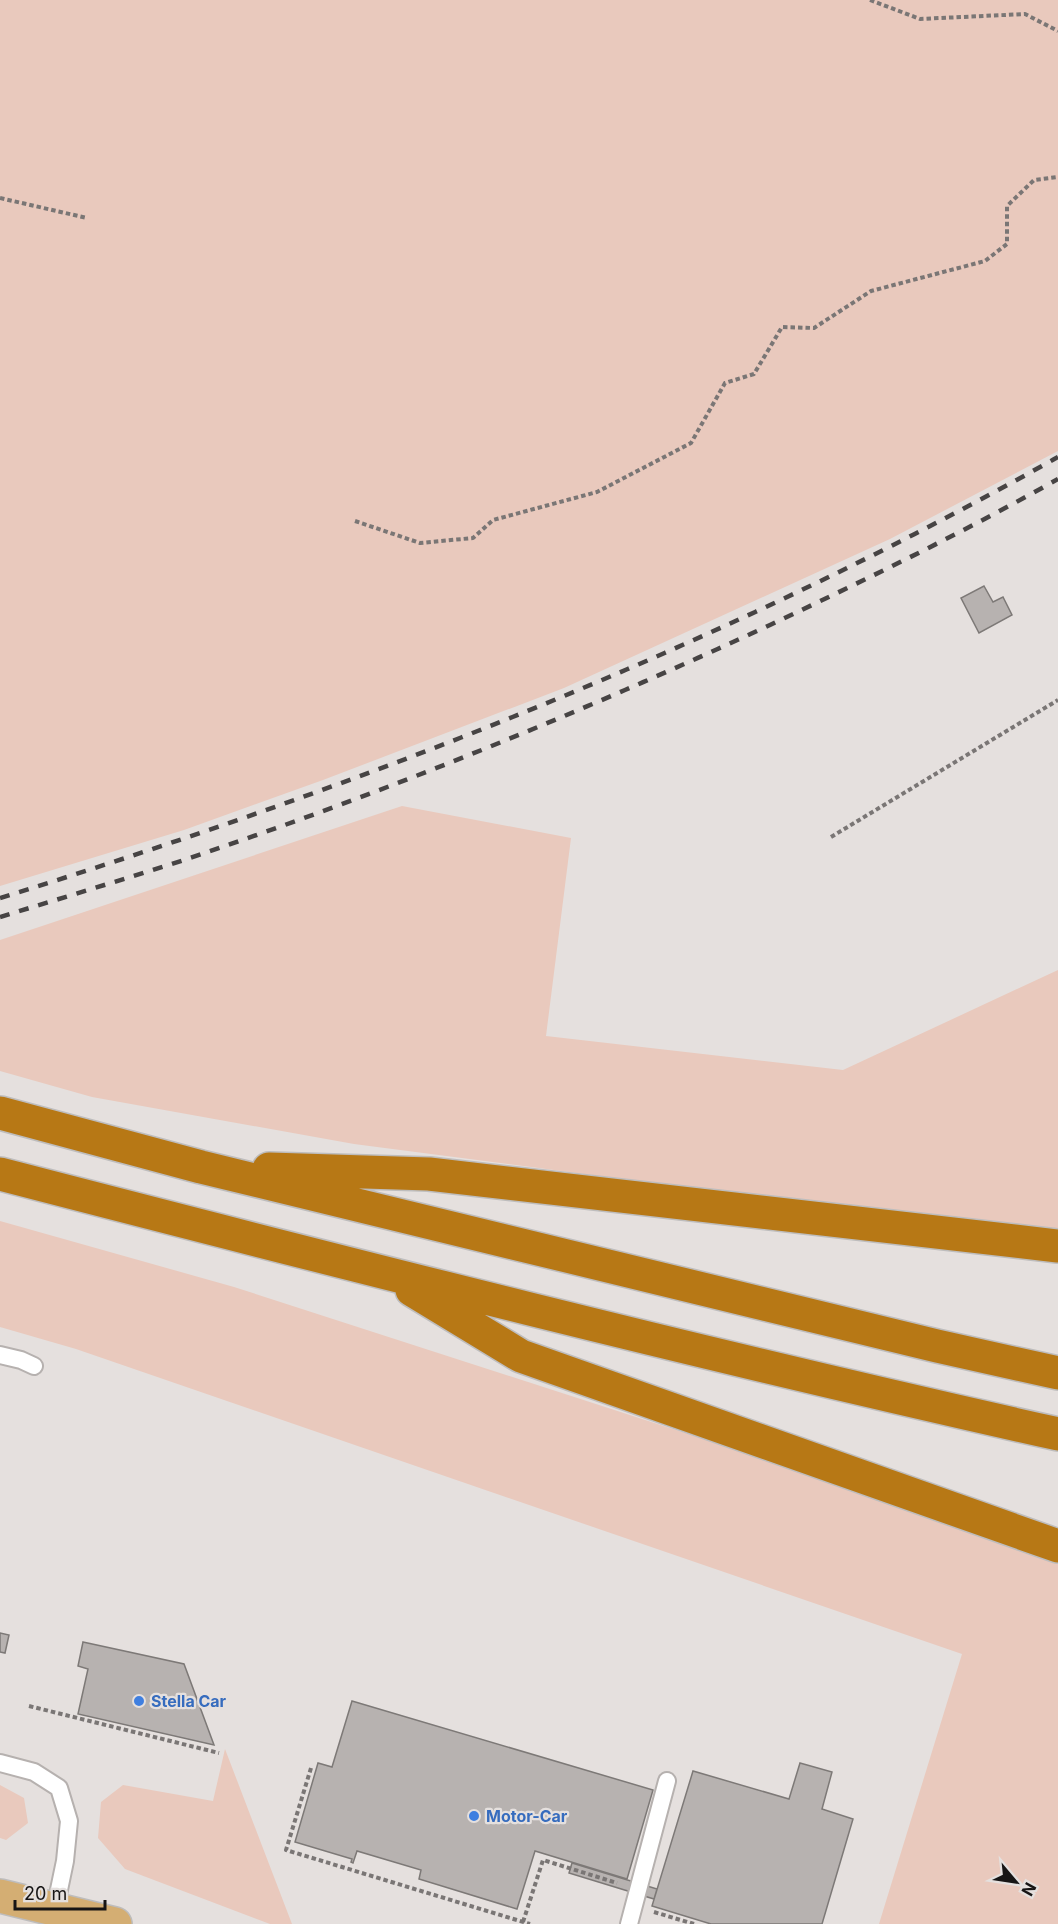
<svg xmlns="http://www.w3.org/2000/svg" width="1058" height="1924" viewBox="0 0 1058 1924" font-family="Inter,sans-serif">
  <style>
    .green { fill: #e9c9bd }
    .building { fill: #b7b2b0; stroke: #7d7977; stroke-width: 1.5 }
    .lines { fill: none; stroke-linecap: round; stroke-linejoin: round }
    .service-casing { stroke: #b6b1af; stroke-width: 20 }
    .primary-casing { stroke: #bebdbd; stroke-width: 36 }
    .motorway-casing { stroke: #bebdbd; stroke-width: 36 }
    .path { stroke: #7a7675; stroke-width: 4; stroke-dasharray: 4.5 3; stroke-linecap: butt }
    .service { stroke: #fff; stroke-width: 16 }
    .primary { stroke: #d4ae73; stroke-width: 33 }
    .motorway { stroke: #b77815; stroke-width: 33 }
    .rail { stroke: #474444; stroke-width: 4.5; stroke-dasharray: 10 10; stroke-linecap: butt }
    .shop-dot { fill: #3f7fe0; stroke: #e5e0de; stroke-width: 2 }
    .labels { text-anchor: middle; stroke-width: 4.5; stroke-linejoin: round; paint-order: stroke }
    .shop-label { font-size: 16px; font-weight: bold; fill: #366cbe; stroke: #e5e0de; text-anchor: start }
  </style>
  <rect width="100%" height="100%" fill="#e5e0de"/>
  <path class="green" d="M 0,0 L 1058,0 L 1058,451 L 890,539 L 564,688 L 323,780 L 184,830 L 0,886 Z
    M 402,806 L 571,838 L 546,1036 L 843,1070 L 1058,970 L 1058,1231 L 638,1181 L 354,1144 L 92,1097 L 0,1071 L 0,940 Z
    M 0,1221 L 234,1287 L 772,1461 L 1058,1563 L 1058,1924 L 879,1924 L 962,1654 L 76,1349 L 0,1327 Z
    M 225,1749 L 292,1924 L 270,1924 L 125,1869 L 98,1838 L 101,1802 L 123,1785 L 213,1801 Z
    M 0,1785 L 24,1798 L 28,1823 L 6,1840 L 0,1838 Z"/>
  <path class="building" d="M 984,586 L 993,602 L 1003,597 L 1012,615 L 979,633 L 961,598 Z
    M 0,1633 L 9,1635 L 5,1653 L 0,1652 Z
    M 83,1642 L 184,1664 L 214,1745 L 78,1714 L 88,1669 L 78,1666 Z
    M 352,1701 L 653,1790 L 627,1879 L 535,1851 L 517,1909 L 419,1879 L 421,1870 L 357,1851 L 353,1863 L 351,1862 L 352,1859 L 295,1842 L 318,1763 L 332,1767 Z
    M 800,1763 L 832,1772 L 822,1809 L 853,1819 L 822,1924 L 711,1924 L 652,1906 L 693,1771 L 789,1799 Z
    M 572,1863 L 657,1889 L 654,1899 L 569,1873 Z"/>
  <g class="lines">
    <g class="service-casing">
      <path id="service" d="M 0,1355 L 21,1360 L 34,1366
        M 0,1763 L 34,1772 L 59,1788 L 69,1821 L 65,1861 L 55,1909
        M 629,1924 L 667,1781"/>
    </g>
    <g class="primary-casing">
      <path id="primary" d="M 0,1896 L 115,1924"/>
    </g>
    <g class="motorway-casing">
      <path id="motorway" d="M 0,1113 L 201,1167 L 937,1346 L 1058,1373
        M 269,1169 L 429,1174 L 1058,1246
        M 0,1174 C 351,1265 704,1355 1058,1434
        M 412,1290 L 521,1356 L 1058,1546"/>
    </g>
    <path class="path" d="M 870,0 L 920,19 L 1025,14 L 1058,31
      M 0,198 L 87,218
      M 355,521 L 420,543 L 473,538 L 493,520 L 597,492 L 691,443 L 725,383 L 754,374 L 782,327 L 814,328 L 871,291 L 985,261 L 1007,244 L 1007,206 L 1034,180 L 1058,177
      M 831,837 L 1058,700
      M 29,1706 L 219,1753
      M 311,1768 L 286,1850 L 530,1924
      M 654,1912 L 694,1924
      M 523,1922 L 543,1860 L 617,1883"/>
    <use href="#service" class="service"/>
    <use href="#primary" class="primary"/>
    <use href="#motorway" class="motorway"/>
    <path class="rail" d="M 0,898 C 365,785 724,645 1058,457
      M 0,917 C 62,898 125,879 187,859 C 386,792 580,713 770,625 C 867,579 964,532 1058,479"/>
  </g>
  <g class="shop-dot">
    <circle cx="139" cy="1701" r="6"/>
    <circle cx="474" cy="1816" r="6"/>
  </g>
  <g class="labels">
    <g class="shop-label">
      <text x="151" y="1707">Stella Car</text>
      <text x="486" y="1822">Motor-Car</text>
    </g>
  </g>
  <g transform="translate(1016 1882) rotate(119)" stroke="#e5e0de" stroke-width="4.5" paint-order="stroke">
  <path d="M0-4.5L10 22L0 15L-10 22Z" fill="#171515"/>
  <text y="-9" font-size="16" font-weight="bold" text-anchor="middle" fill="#171515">N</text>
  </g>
  <path d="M15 1900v9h90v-9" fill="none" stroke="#171515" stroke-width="3"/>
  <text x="24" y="1900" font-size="18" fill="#171515" stroke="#e5e0de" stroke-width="4.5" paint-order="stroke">20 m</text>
</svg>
